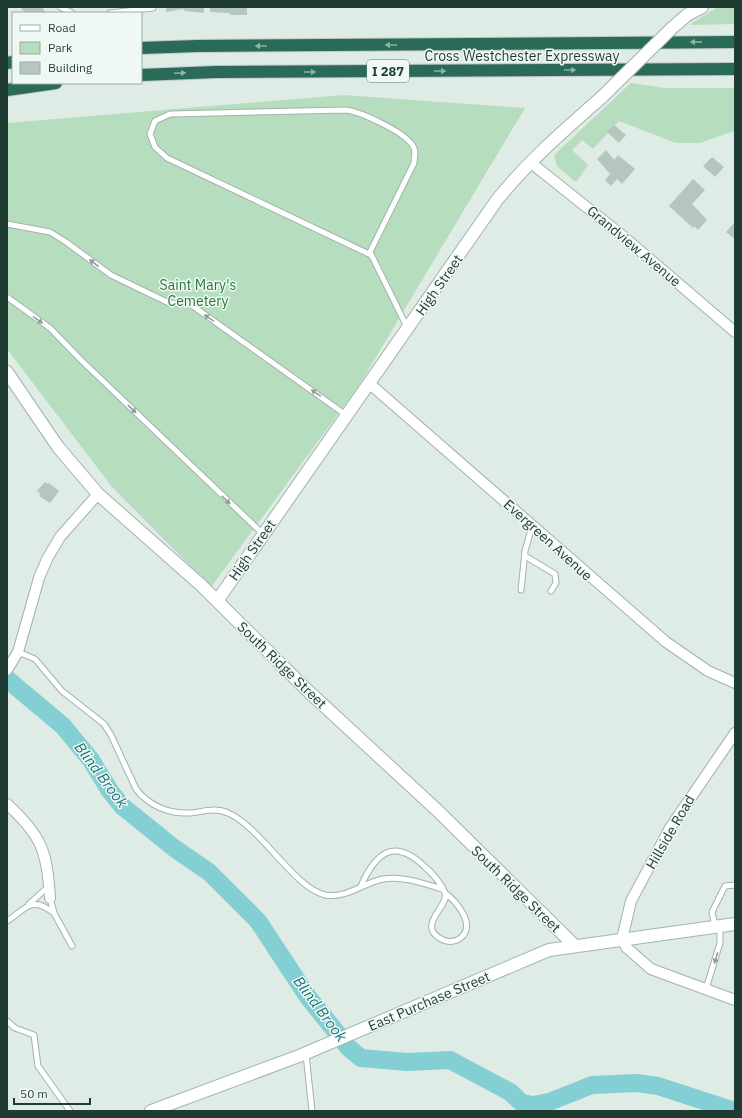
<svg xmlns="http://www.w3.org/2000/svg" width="742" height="1118" viewBox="0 0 742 1118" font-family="'IBM Plex Sans',sans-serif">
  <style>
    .green { fill: #b6debe }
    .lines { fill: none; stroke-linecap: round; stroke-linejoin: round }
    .river { stroke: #83cfd4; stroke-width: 18 }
    .building { fill: #b4c6be }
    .service-casing { stroke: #a2b3ac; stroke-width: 7 }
    .minor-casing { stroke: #a2b3ac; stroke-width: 12 }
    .tertiary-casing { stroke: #a2b3ac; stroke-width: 14 }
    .secondary-casing { stroke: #9db8ac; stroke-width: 14 }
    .motorway-casing { stroke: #c0c8c6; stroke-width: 14 }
    .service { stroke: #fff; stroke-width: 5 }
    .minor { stroke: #fff; stroke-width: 10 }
    .tertiary { stroke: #fff; stroke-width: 12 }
    .secondary { stroke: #fff; stroke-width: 12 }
    .motorway { stroke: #296a58; stroke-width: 12 }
    .tertiary-bridge-casing { stroke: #a2b3ac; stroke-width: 14; stroke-linecap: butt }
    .tertiary-bridge { stroke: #fff; stroke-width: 12 }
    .oneway { fill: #8cb1a6 }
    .oneway2 { fill: #8f9e98 }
    .labels { text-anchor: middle; stroke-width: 3; stroke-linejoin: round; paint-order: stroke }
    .shield { fill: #f0f8f3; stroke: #5e746c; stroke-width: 1 }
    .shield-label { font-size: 13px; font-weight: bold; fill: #1f3c32 }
    .street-label { font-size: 14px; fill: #1f3c32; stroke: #f0f8f3 }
    .park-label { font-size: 14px; fill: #27763f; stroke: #f0f8f3 }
    .water-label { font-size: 15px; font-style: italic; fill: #16737c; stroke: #f0f8f3 }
  </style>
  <rect width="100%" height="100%" fill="#dfebe5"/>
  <path class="green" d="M 718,7 L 735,7 L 735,24 L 689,25 Z
    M 631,83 L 665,88 L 735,88 L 735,132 L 731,132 L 700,143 L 676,143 L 619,121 L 593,149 L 582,140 L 572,150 L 588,165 L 577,181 L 574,181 L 557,166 L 554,155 Z
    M 344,95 L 525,108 L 358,387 L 211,587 L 112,487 L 7,349 L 7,123 Z"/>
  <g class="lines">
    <path class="river" d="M 7,679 L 63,726 L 91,760 L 110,791 L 122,806 L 174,848 L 209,872 L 258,921 L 308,997 L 349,1048 L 361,1058 L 407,1062 L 450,1060 L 510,1092 L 522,1103 L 533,1105 L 549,1102 L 592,1085 L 637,1083 L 658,1086 L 735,1111"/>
  </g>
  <path class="building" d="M 23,7 L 42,7 L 46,13 L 26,13 L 21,9 Z
    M 166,7 L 204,7 L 204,13 L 185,11 L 183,9 L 166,12 Z
    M 210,7 L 247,7 L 247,15 L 231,15 L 229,13 L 210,12 Z
    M 614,125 L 626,135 L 619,143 L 607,132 Z
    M 606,150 L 614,160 L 618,155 L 635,169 L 622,184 L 617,179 L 611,186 L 605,180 L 610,174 L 597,159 Z
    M 712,157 L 724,167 L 715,177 L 703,166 Z
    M 693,179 L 705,190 L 692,204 L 707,220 L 698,230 L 694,226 L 693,228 L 669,206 Z
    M 735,222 L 735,239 L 726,232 Z
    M 45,482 L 48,484 L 49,483 L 59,491 L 50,503 L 39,496 L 41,494 L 37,491 Z"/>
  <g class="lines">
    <g class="service-casing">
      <path id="service" d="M 60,7 L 72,13
        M 110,13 L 153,8
        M 7,224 L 50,232 L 66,242 L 111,275 L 169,303 L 190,304 L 346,415
        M 371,255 L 167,158 L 155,147 L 150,134 L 155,121 L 170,114 L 346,110 C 361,112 408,133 414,148 C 416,152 414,159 414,163 L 370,252 L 407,327
        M 7,297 L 50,328 L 81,360 L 263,534
        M 525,556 L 555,574 L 556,583 L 551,591
        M 521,590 L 525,551 L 532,526
        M 18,652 L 35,659 L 62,691 L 104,724 L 111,735 L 136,789 C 149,806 169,814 190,813 C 203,812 215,807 228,813 C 261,827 294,888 325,895 C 346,899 363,883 383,879 C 404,876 422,883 442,889
        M 361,886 C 376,852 394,838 424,866 C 432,873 441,883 445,893 C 450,906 414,926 443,940 C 448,942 452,942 457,940 C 479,929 458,902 445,893
        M 50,898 L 54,913 L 72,946
        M 29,904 L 49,886
        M 7,921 C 26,909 31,895 54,913
        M 715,926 L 712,912 L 725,886 L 735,885
        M 706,989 L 720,943 L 720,926
        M 7,1021 L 15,1028 L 34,1035 L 38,1066 L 70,1111
        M 306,1054 L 312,1111"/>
    </g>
    <g class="minor-casing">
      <path id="minor" d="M 530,162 L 624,237 L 735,332
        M 370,384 L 666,642 L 708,671 L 735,683
        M 7,670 L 18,652 L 39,578 L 47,559 L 60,537 L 98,494
        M 735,733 L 670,828 L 631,901 L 622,939 L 627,948 L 651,969 L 735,1000
        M 7,804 C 42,836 47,851 50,898"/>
    </g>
    <g class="tertiary-casing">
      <path id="tertiary" d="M 687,15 L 702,7
        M 7,372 L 58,447 L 98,494 L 201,585 L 307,690 L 438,811 L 574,945
        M 217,601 L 497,200 C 528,161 566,129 603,96"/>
    </g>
    <g class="secondary-casing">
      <path id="secondary" d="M 151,1111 L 299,1056 L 549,950 L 735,924"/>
    </g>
    <g class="motorway-casing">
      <path id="motorway" d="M 141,48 L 197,46 L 735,42
        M 7,63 L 13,62
        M 141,75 L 216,72 L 735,69
        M 7,90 L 56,83"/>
    </g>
    <use href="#service" class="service"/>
    <use href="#minor" class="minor"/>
    <use href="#tertiary" class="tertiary"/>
    <use href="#secondary" class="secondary"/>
    <use href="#motorway" class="motorway"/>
    <g class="tertiary-bridge-casing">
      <path id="tertiary-bridge" d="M 603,96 L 672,28 L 687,15"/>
    </g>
    <use href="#tertiary-bridge" class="tertiary-bridge"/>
  </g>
  <defs><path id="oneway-solid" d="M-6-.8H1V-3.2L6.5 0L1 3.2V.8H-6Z"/></defs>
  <g class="oneway">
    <use href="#oneway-solid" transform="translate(696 42) rotate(179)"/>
    <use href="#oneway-solid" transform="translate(391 45) rotate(180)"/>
    <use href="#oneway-solid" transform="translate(261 46) rotate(180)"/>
    <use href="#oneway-solid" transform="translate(570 70)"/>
    <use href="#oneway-solid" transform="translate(440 71)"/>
    <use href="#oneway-solid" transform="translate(310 72)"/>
    <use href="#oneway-solid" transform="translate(180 73) rotate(-2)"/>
  </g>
  <g class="oneway2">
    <use href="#oneway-solid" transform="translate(94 263) rotate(-142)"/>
    <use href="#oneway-solid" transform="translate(209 318) rotate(-145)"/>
    <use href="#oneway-solid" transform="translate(38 320) rotate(35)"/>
    <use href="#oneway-solid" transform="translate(316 393) rotate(-145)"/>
    <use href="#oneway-solid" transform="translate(132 409) rotate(44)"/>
    <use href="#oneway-solid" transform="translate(226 500) rotate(43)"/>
    <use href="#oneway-solid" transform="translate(716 958) rotate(107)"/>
  </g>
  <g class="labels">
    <rect class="shield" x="367" y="60" width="42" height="22" rx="3"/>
    <g class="shield-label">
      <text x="388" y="76">I 287</text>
    </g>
    <g class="street-label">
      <text x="522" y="61">Cross Westchester Expressway</text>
      <text transform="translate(634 246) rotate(40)" y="5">Grandview Avenue</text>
      <text transform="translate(439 285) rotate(-55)" y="5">High Street</text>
      <text transform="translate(548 540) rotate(42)" y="5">Evergreen Avenue</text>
      <text transform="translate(252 550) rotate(-55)" y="5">High Street</text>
      <text transform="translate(282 665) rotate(44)" y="5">South Ridge Street</text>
      <text transform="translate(670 832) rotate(-60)" y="5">Hillside Road</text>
      <text transform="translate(516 889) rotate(44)" y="5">South Ridge Street</text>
      <text transform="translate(429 1001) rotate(-23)" y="5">East Purchase Street</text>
    </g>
    <g class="park-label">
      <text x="198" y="290">Saint Mary's<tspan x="198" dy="16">Cemetery</tspan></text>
    </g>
    <g class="water-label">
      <text transform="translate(101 775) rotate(53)" y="5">Blind Brook</text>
      <text transform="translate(320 1009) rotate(53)" y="5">Blind Brook</text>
    </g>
  </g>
  <rect width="742" height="1118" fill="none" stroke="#1f3c32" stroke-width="16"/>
  <rect x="12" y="12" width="130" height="72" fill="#f0f8f3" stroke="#9cada6"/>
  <rect x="20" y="25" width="20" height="6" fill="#ffffff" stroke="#9cada6"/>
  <text x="48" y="32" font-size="12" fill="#1f3c32">Road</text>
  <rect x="20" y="42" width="20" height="12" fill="#b6debe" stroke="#9cada6"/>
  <text x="48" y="52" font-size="12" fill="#1f3c32">Park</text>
  <rect x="20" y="62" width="20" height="12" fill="#b4c6be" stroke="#9cada6"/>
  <text x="48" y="72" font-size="12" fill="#1f3c32">Building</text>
  <path d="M14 1098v6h76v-6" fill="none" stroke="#1f3c32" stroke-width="2"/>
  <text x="20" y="1098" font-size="12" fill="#1f3c32" stroke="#f0f8f3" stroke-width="3" paint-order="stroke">50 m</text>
</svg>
